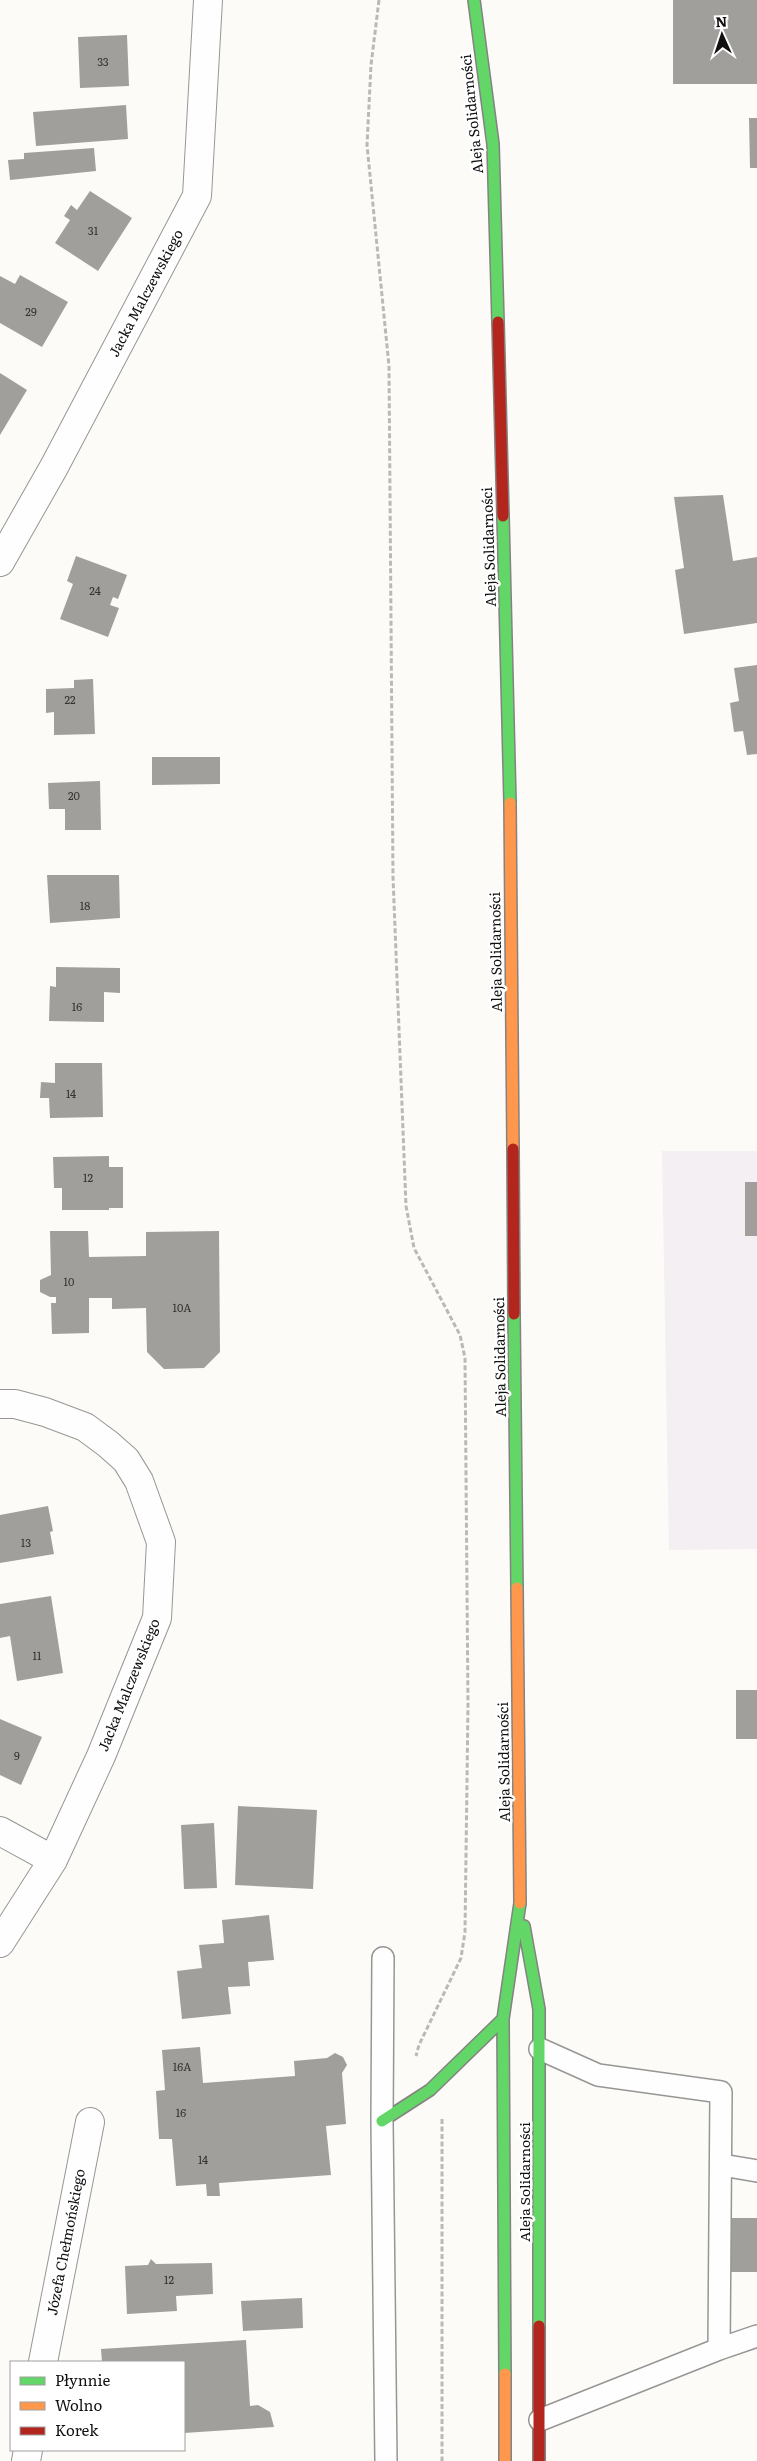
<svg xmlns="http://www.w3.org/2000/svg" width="757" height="2461" viewBox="0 0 757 2461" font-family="Literata,serif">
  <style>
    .industrial { fill: #f4eff2 }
    .building { fill: #a09f9c }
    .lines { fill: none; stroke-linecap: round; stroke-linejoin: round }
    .lane-casing { stroke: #969694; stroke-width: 24 }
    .street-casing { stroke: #969694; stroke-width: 30 }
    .fast-casing { stroke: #848381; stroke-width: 14 }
    .slow-casing { stroke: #848381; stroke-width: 14 }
    .jam-casing { stroke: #848381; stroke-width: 14 }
    .path { stroke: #b9b9b8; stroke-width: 3; stroke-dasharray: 5 2.5; stroke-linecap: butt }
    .lane { stroke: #fffefe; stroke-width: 21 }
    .street { stroke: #fffefe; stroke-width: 28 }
    .fast { stroke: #63d668; stroke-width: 11 }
    .slow { stroke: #ff974d; stroke-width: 11 }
    .jam { stroke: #b3261e; stroke-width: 11 }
    .labels { text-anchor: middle; stroke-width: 5; stroke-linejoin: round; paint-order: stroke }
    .number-label { font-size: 11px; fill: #343433 }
    .street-label { font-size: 14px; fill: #101010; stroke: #fff }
  </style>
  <rect width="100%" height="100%" fill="#fcfbf7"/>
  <path class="industrial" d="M 662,1151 L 757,1151 L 757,1549 L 669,1550 Z"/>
  <path class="building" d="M 673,0 L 757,0 L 757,84 L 673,84 Z
    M 127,35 L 129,86 L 80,88 L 78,37 Z
    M 126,105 L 128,139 L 36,146 L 33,112 Z
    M 749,118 L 757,118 L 757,168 L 750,168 Z
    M 94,148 L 96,171 L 10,180 L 8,160 L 24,159 L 24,153 Z
    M 90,191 L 132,218 L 98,271 L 55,243 L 70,220 L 64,216 L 71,205 L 77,210 Z
    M 20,275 L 68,302 L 42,347 L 0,323 L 0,276 L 15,284 Z
    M 0,373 L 27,390 L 0,435 Z
    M 723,495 L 733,561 L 757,557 L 757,623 L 684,634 L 675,570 L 684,568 L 674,497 Z
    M 76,556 L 127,575 L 118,599 L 113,597 L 110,605 L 119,608 L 108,637 L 60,619 L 73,584 L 67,581 Z
    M 757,665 L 757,754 L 747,755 L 743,731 L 734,732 L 730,703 L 739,701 L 734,668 Z
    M 93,679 L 95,734 L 54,735 L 54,712 L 46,713 L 46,689 L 74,688 L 74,680 Z
    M 152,757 L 220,757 L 220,784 L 152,785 Z
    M 100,781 L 101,830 L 65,830 L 65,809 L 49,809 L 48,783 Z
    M 47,875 L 119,875 L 120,918 L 50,923 Z
    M 56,967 L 120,968 L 120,993 L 104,992 L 104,1022 L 49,1021 L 50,986 L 56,987 Z
    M 55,1063 L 102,1063 L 103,1117 L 50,1118 L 49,1098 L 40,1098 L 41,1082 L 55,1083 Z
    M 109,1156 L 109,1167 L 123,1167 L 123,1208 L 109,1208 L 109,1210 L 62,1210 L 62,1188 L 54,1188 L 53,1157 Z
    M 745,1182 L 757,1182 L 757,1236 L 745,1236 Z
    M 50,1231 L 88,1231 L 89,1257 L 146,1256 L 146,1232 L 219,1231 L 220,1352 L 204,1368 L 164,1369 L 147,1352 L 146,1308 L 112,1309 L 112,1298 L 89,1298 L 89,1333 L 52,1334 L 51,1303 L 56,1303 L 56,1297 L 50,1297 L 40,1292 L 40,1280 L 51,1275 Z
    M 48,1506 L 53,1531 L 50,1532 L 54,1554 L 0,1563 L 0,1515 Z
    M 51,1596 L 63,1673 L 17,1681 L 10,1636 L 0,1638 L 0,1604 Z
    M 736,1690 L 757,1690 L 757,1739 L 736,1739 Z
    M 0,1719 L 42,1737 L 21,1785 L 0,1775 Z
    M 238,1806 L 317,1810 L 313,1889 L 235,1885 Z
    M 214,1823 L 217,1888 L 184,1889 L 181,1825 Z
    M 269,1915 L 274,1960 L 248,1962 L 250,1986 L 228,1987 L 231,2014 L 182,2019 L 177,1971 L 202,1968 L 199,1945 L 224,1943 L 222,1920 Z
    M 200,2047 L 203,2083 L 295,2076 L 294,2061 L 327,2058 L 335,2053 L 343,2057 L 347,2065 L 342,2073 L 346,2124 L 326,2126 L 331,2175 L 219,2183 L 220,2196 L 207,2196 L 206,2184 L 176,2186 L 172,2139 L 159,2139 L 156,2091 L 165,2090 L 162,2050 Z
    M 729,2218 L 757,2218 L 757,2272 L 729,2272 Z
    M 151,2259 L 156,2264 L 212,2263 L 213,2294 L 176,2296 L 177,2311 L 127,2314 L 125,2266 L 148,2265 Z
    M 302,2298 L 303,2328 L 243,2331 L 241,2301 Z
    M 246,2340 L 250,2406 L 258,2405 L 270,2412 L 274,2427 L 184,2433 L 184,2362 L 102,2362 L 101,2349 Z"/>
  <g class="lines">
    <g class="lane-casing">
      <path id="lane" d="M 383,1958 L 382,2121 L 386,2461
        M 540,2049 L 598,2075 L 721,2092 L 719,2349 L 540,2420
        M 722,2165 L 757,2171
        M 719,2349 L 757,2336"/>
    </g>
    <g class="street-casing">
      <path id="street" d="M 0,562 L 54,467 L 197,196 L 208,0
        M 0,1404 L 15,1404 L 45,1412 L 85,1427 L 108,1444 L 126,1460 L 139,1481 L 161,1542 L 157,1618 L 101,1756 L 53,1860 L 0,1943
        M 0,1831 L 53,1860
        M 43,2362 L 90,2122
        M 26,2461 L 28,2450"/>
    </g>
    <g class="fast-casing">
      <path id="fast" d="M 474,0 L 493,144 L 498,322
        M 503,516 L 510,803
        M 514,1314 L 517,1588
        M 524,1926 L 539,2009 L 539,2326
        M 382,2121 L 430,2090 L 503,2019
        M 505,2374 L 503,2019 L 520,1903"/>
    </g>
    <g class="slow-casing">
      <path id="slow" d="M 510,803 L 513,1149
        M 517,1588 L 520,1903
        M 505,2374 L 505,2461"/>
    </g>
    <g class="jam-casing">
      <path id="jam" d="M 498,322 L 503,516
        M 513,1149 L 514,1314
        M 539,2326 L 539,2461"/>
    </g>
    <path class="path" d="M 379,0 L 371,65 L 367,145 L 389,366 L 393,877 L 406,1206 L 414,1248 L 460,1335 L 465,1358 L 468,1705 L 465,1932 L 461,1958 L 419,2045 L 416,2056
      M 442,2119 L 442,2461"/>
    <use href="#lane" class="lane"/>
    <use href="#street" class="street"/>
    <use href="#fast" class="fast"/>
    <use href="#slow" class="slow"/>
    <use href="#jam" class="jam"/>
  </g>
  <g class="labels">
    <g class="number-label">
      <text x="103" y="66">33</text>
      <text x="93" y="235">31</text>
      <text x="31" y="316">29</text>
      <text x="95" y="595">24</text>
      <text x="70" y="704">22</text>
      <text x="74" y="800">20</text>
      <text x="85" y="910">18</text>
      <text x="77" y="1011">16</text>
      <text x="71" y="1098">14</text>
      <text x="88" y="1182">12</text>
      <text x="69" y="1286">10</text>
      <text x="182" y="1312">10A</text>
      <text x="26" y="1547">13</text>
      <text x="37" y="1660">11</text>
      <text x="17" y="1760">9</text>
      <text x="182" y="2071">16A</text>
      <text x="181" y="2117">16</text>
      <text x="203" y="2164">14</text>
      <text x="169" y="2284">12</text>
    </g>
    <g class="street-label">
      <text transform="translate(472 114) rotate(-96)" y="5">Aleja Solidarności</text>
      <text transform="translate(146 293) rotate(-62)" y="5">Jacka Malczewskiego</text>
      <text transform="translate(489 547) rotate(-92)" y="5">Aleja Solidarności</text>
      <text transform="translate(496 952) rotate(-91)" y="5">Aleja Solidarności</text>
      <text transform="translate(500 1357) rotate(-91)" y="5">Aleja Solidarności</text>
      <text transform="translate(129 1685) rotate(-68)" y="5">Jacka Malczewskiego</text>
      <text transform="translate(504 1762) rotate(-91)" y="5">Aleja Solidarności</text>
      <text transform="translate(525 2182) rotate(-90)" y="5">Aleja Solidarności</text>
      <text transform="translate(66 2242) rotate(-79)" y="5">Józefa Chełmońskiego</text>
    </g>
  </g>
  <rect x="10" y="2361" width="175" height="90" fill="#ffffff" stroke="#9f9f9f"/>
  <rect x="20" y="2377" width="25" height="8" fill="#63d668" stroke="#9f9f9f"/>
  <text x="55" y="2386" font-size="15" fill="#101010">Płynnie</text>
  <rect x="20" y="2402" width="25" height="8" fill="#ff974d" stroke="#9f9f9f"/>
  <text x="55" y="2411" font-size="15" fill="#101010">Wolno</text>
  <rect x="20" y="2427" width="25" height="8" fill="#b3261e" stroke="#9f9f9f"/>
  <text x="55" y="2436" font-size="15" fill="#101010">Korek</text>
  <g transform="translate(722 35) rotate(357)" stroke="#ffffff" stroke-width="4" paint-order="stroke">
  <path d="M0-4L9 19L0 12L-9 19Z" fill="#101010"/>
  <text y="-8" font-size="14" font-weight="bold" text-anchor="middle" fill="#101010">N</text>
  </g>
</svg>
